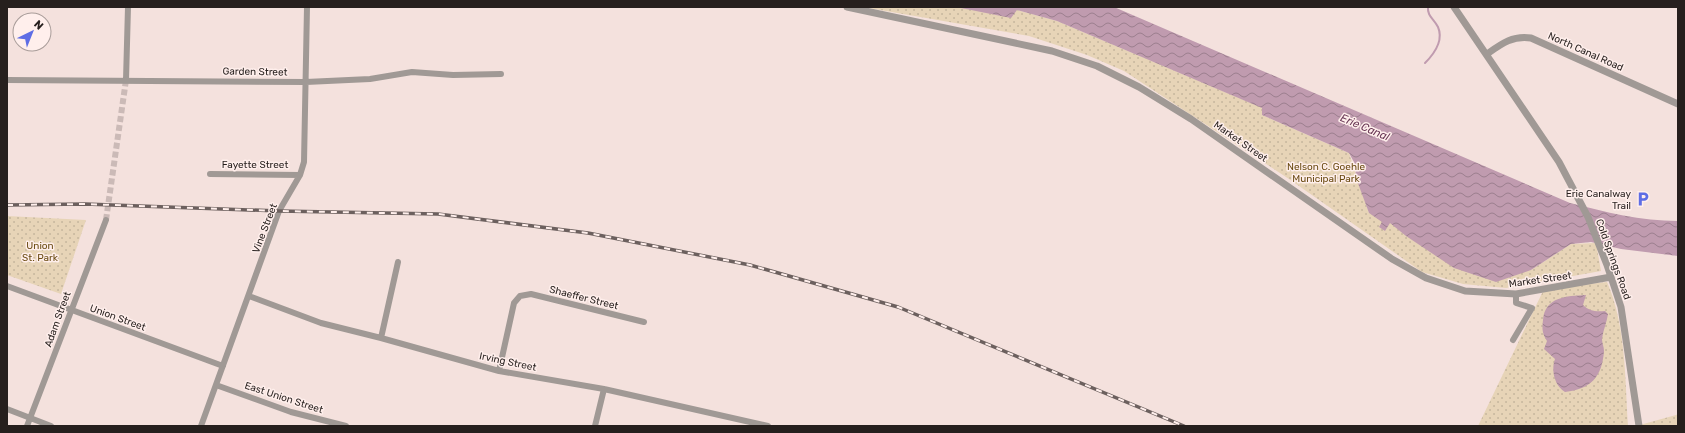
<svg xmlns="http://www.w3.org/2000/svg" width="1685" height="433" viewBox="0 0 1685 433" font-family="Rubik,sans-serif">
  <style>
    .grass { fill: url(#grass-dots) }
    .water { fill: url(#water-waves) }
    .lines { fill: none; stroke-linecap: round; stroke-linejoin: round }
    .stream { stroke: #c09baf; stroke-width: 2 }
    .minor-tunnel { stroke: #cbbab7; stroke-width: 6; stroke-dasharray: 6 3; stroke-linecap: butt }
    .minor { stroke: #a09995; stroke-width: 6 }
    .tertiary { stroke: #a09995; stroke-width: 7 }
    .rail-casing { stroke: #6c605e; stroke-width: 3.5 }
    .rail { stroke: #ffefec; stroke-width: 2; stroke-dasharray: 6; stroke-linecap: butt }
    .labels { text-anchor: middle; stroke-width: 3; stroke-linejoin: round; paint-order: stroke }
    .street-label { font-size: 10px; fill: #261f1d; stroke: #ffefec }
    .park-label { font-size: 10px; fill: #6b4c13; stroke: #ffefec }
    .poi-label { font-size: 10px; fill: #261f1d; stroke: #ffefec; text-anchor: end }
    .water-label { font-size: 11px; font-style: italic; fill: #693755; stroke: #ffefec }
  </style>
  <defs>
    <pattern id="grass-dots" width="8" height="8" patternUnits="userSpaceOnUse"><rect width="8" height="8" fill="#e7d4b7"/><path d="M2 2h.1M6 6h.1" fill="none" stroke="#c6b69d" stroke-width="1.8" stroke-linecap="round"/></pattern>
    <pattern id="water-waves" width="16" height="10" patternUnits="userSpaceOnUse"><rect width="16" height="10" fill="#c09baf"/><path d="M0 5q4-4 8 0t8 0" fill="none" stroke="#9c7e8e"/></pattern>
  </defs>
  <rect width="100%" height="100%" fill="#f4e1dd"/>
  <path class="grass" d="M 863,7 L 956,7 L 1017,10 L 1057,21 L 1263,108 L 1262,115 L 1349,153 L 1369,213 L 1531,270 L 1571,244 L 1596,243 L 1601,271 L 1506,288 L 1463,284 L 1422,272 L 1289,179 L 1124,71 L 1087,55 L 1029,36 Z
    M 7,216 L 86,220 L 61,294 L 7,275 Z
    M 1607,282 C 1626,326 1625,378 1628,426 L 1478,426 L 1544,289 Z
    M 1678,414 L 1678,426 L 1636,426 L 1676,415 Z"/>
  <path class="water" d="M 956,7 L 1114,7 L 1570,203 C 1605,212 1641,221 1678,221 L 1678,256 L 1621,249 L 1591,242 L 1571,244 L 1531,270 L 1496,282 L 1454,268 L 1406,236 L 1390,223 L 1385,231 L 1379,227 L 1382,222 L 1369,213 L 1356,178 L 1355,164 L 1349,153 L 1262,115 L 1262,108 L 1057,21 L 1017,10 L 1011,18 Z
    M 1586,295 L 1583,305 C 1589,311 1596,312 1605,311 L 1608,314 C 1607,322 1603,330 1602,339 C 1602,343 1604,347 1604,351 C 1602,377 1591,389 1565,392 C 1554,385 1551,370 1555,359 L 1544,349 L 1547,341 C 1542,333 1542,329 1543,320 C 1545,297 1566,296 1586,295 Z"/>
  <g class="lines">
    <path class="stream" d="M 1425,63 C 1434,54 1444,41 1438,27 C 1434,19 1427,16 1428,7"/>
    <path class="minor-tunnel" d="M 106,220 L 126,80"/>
    <path class="minor" d="M 7,80 L 306,82 L 370,79 L 412,72 L 453,75 L 501,74
      M 126,80 L 128,7
      M 210,174 L 300,175
      M 7,286 L 223,366
      M 249,296 L 321,323 L 381,338 L 499,371 L 604,389 L 768,426
      M 381,338 L 398,262
      M 1513,340 L 1532,308 L 1516,303 L 1516,294
      M 499,371 L 514,303 L 520,296 L 531,294 L 644,322
      M 216,385 L 291,412 L 346,426
      M 7,409 L 51,426
      M 27,426 L 106,220
      M 201,426 L 279,211 L 300,175 L 304,162 L 307,7
      M 595,426 L 604,389"/>
    <path class="tertiary" d="M 847,7 L 1052,51 L 1097,66 L 1139,87 L 1191,119 L 1392,259 L 1426,278 L 1465,291 L 1516,294 L 1611,277
      M 1454,7 L 1559,162 L 1588,217 L 1607,265 L 1621,307 L 1639,426
      M 1487,54 C 1501,44 1513,35 1531,38 L 1678,104"/>
    <g class="rail-casing">
      <path id="rail" d="M 7,205 L 85,204 L 279,211 L 438,214 L 588,233 L 750,265 L 898,307 L 1184,426"/>
    </g>
    <use href="#rail" class="rail"/>
  </g>
  <defs>
    <g id="parking-bare" transform="scale(1.2)"><path d="M-3.5-5.5H1a3.5 3.5 0 0 1 0 7H-1V5.5H-3.5ZM-1-3.4V-.6H.8a1.4 1.4 0 0 0 0-2.8Z" fill="#5e6de5" stroke="#ffefec" stroke-width="2.5" paint-order="stroke"/></g>
  </defs>
  <g fill-rule="evenodd">
    <use href="#parking-bare" x="1643" y="199"/>
  </g>
  <g class="labels">
    <g class="street-label">
      <text transform="translate(1586 51) rotate(24)" y="4">North Canal Road</text>
      <text transform="translate(255 71) rotate(1)" y="4">Garden Street</text>
      <text transform="translate(1241 141) rotate(35)" y="4">Market Street</text>
      <text x="255" y="168">Fayette Street</text>
      <text transform="translate(264 228) rotate(-69)" y="4">Vine Street</text>
      <text transform="translate(1614 259) rotate(70)" y="4">Cold Springs Road</text>
      <text transform="translate(1540 279) rotate(-8)" y="4">Market Street</text>
      <text transform="translate(584 297) rotate(14)" y="4">Shaeffer Street</text>
      <text transform="translate(118 317) rotate(20)" y="4">Union Street</text>
      <text transform="translate(57 319) rotate(-70)" y="4">Adam Street</text>
      <text transform="translate(508 361) rotate(12)" y="4">Irving Street</text>
      <text transform="translate(284 397) rotate(18)" y="4">East Union Street</text>
    </g>
    <g class="park-label">
      <text x="1326" y="170">Nelson C. Goehle<tspan x="1326" dy="12">Municipal Park</tspan></text>
      <text x="40" y="249">Union<tspan x="40" dy="12">St. Park</tspan></text>
    </g>
    <g class="poi-label">
      <text x="1631" y="197">Erie Canalway<tspan x="1631" dy="12">Trail</tspan></text>
    </g>
    <g class="water-label">
      <text transform="translate(1365 127) rotate(23)" y="4">Erie Canal</text>
    </g>
  </g>
  <rect width="1685" height="433" fill="none" stroke="#261f1d" stroke-width="16"/>
  <g transform="translate(32 32) rotate(43)"><circle r="19" fill="#ffefec" stroke="#a89c99"/>
  <path d="M0-3L7 15L0 10L-7 15Z" fill="#5e6de5"/>
  <text y="-6" font-size="11" font-weight="bold" text-anchor="middle" fill="#261f1d">N</text>
  </g>
</svg>
